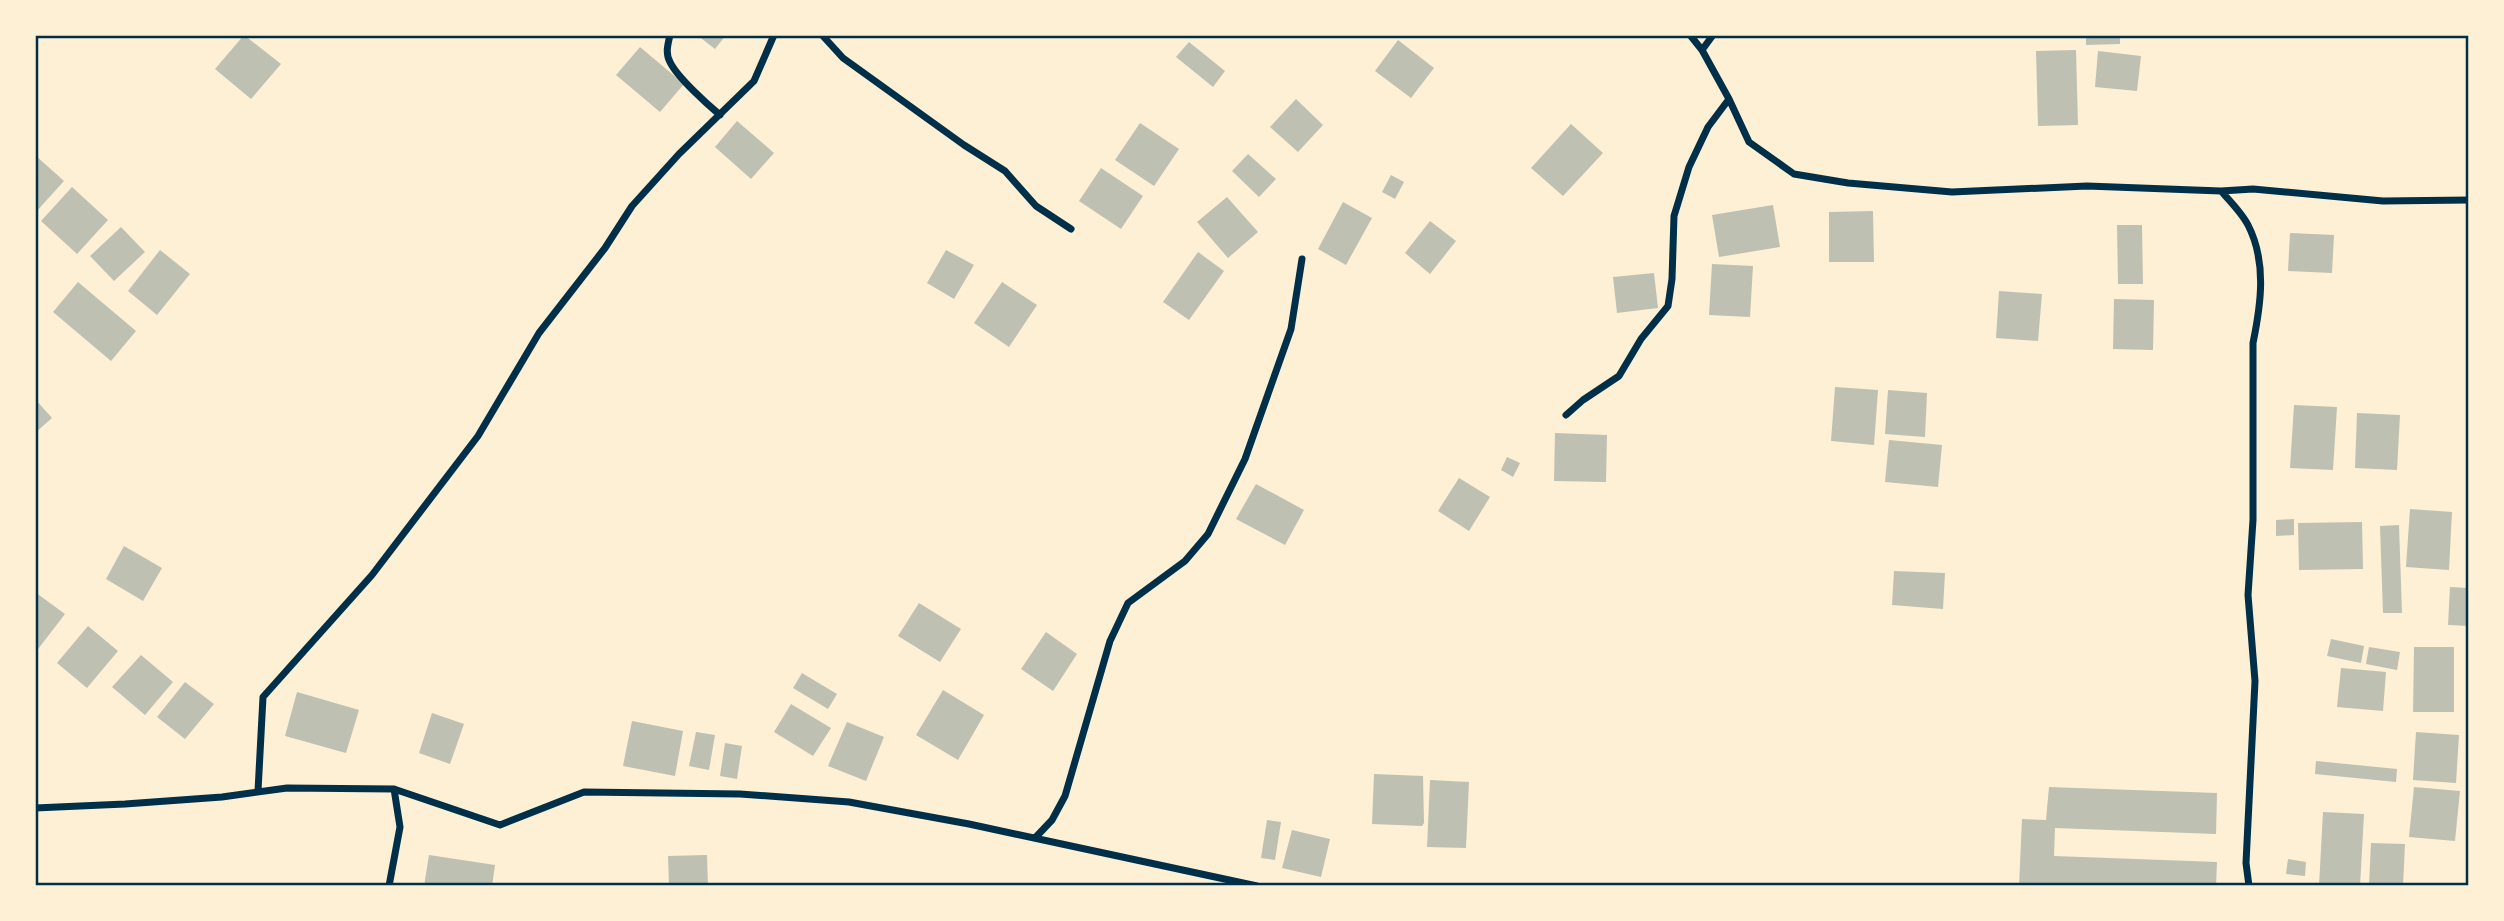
<svg xmlns="http://www.w3.org/2000/svg" width="2504" height="921" viewBox="0 0 2504 921" font-family="Lato,sans-serif">
  <style>
    .building { fill: #bec0b2 }
    .lines { fill: none; stroke-linecap: round; stroke-linejoin: round }
    .minor { stroke: #003049; stroke-width: 7 }
    .neatline { fill: none; stroke: #003049; stroke-width: 2.5 }
  </style>
  <rect width="100%" height="100%" fill="#fdf0d5"/>
  <path class="building" d="M 244,35 L 281,64 L 251,99 L 215,69 Z
    M 697,35 L 726,35 L 715,49 Z
    M 2086,35 L 2120,35 L 2120,44 L 2086,45 Z
    M 1398,40 L 1434,68 L 1411,98 L 1375,71 Z
    M 1189,42 L 1225,71 L 1213,87 L 1176,57 Z
    M 640,47 L 684,84 L 660,112 L 616,75 Z
    M 2076,50 L 2078,125 L 2038,126 L 2036,51 Z
    M 2098,51 L 2141,56 L 2137,91 L 2095,87 Z
    M 1296,99 L 1323,125 L 1298,152 L 1270,127 Z
    M 737,121 L 774,153 L 751,179 L 715,147 Z
    M 1140,123 L 1179,149 L 1154,186 L 1115,160 Z
    M 1571,124 L 1603,153 L 1563,196 L 1531,168 Z
    M 1248,154 L 1276,179 L 1259,197 L 1232,171 Z
    M 35,155 L 64,181 L 35,213 Z
    M 1101,168 L 1143,196 L 1121,229 L 1079,201 Z
    M 1391,175 L 1404,182 L 1395,199 L 1382,192 Z
    M 72,187 L 108,220 L 77,254 L 41,221 Z
    M 1227,197 L 1258,232 L 1228,258 L 1197,222 Z
    M 1343,202 L 1372,218 L 1346,265 L 1318,249 Z
    M 1773,205 L 1780,247 L 1719,257 L 1712,215 Z
    M 1873,211 L 1874,262 L 1829,262 L 1829,212 Z
    M 1430,221 L 1456,241 L 1430,274 L 1405,253 Z
    M 2117,225 L 2142,225 L 2143,284 L 2118,284 Z
    M 121,227 L 145,252 L 114,281 L 90,256 Z
    M 2290,233 L 2334,235 L 2332,273 L 2288,271 Z
    M 160,250 L 190,274 L 157,315 L 128,291 Z
    M 946,250 L 974,265 L 954,299 L 927,283 Z
    M 1198,252 L 1224,271 L 1189,320 L 1163,302 Z
    M 1712,264 L 1753,266 L 1750,317 L 1709,315 Z
    M 1654,273 L 1658,308 L 1617,313 L 1613,277 Z
    M 78,282 L 136,331 L 111,361 L 53,312 Z
    M 1002,282 L 1037,305 L 1009,347 L 974,323 Z
    M 1999,291 L 2042,294 L 2038,341 L 1996,338 Z
    M 2114,299 L 2154,300 L 2153,350 L 2113,349 Z
    M 1835,387 L 1878,390 L 1874,445 L 1831,441 Z
    M 1888,390 L 1927,393 L 1925,437 L 1885,434 Z
    M 35,399 L 52,418 L 35,433 Z
    M 2294,405 L 2337,407 L 2333,470 L 2290,468 Z
    M 2357,413 L 2400,415 L 2397,470 L 2355,468 Z
    M 1555,433 L 1607,435 L 1606,482 L 1554,481 Z
    M 1889,440 L 1942,445 L 1938,487 L 1885,482 Z
    M 1507,457 L 1520,463 L 1513,477 L 1501,470 Z
    M 1459,478 L 1490,497 L 1469,531 L 1438,511 Z
    M 1256,484 L 1304,510 L 1285,545 L 1236,519 Z
    M 2410,509 L 2452,512 L 2449,570 L 2406,567 Z
    M 2294,519 L 2294,535 L 2276,536 L 2276,520 Z
    M 2362,522 L 2363,569 L 2299,570 L 2298,523 Z
    M 2399,525 L 2402,613 L 2383,613 L 2380,526 Z
    M 124,546 L 162,568 L 143,601 L 106,579 Z
    M 1894,571 L 1945,573 L 1943,609 L 1892,605 Z
    M 2450,587 L 2469,588 L 2469,626 L 2448,625 Z
    M 35,592 L 65,614 L 35,653 Z
    M 919,603 L 961,629 L 940,662 L 898,636 Z
    M 88,626 L 118,651 L 87,688 L 57,663 Z
    M 1046,632 L 1077,654 L 1053,691 L 1021,669 Z
    M 2331,639 L 2364,646 L 2361,663 L 2327,656 Z
    M 2369,647 L 2400,652 L 2397,670 L 2366,664 Z
    M 2414,647 L 2454,647 L 2454,712 L 2413,712 Z
    M 141,655 L 173,682 L 145,715 L 112,687 Z
    M 2341,668 L 2386,672 L 2383,711 L 2337,707 Z
    M 802,673 L 837,694 L 828,709 L 793,688 Z
    M 185,682 L 214,704 L 185,739 L 157,717 Z
    M 943,690 L 984,715 L 958,760 L 916,735 Z
    M 297,692 L 359,710 L 346,753 L 285,736 Z
    M 791,704 L 831,728 L 813,756 L 774,732 Z
    M 432,713 L 464,724 L 450,764 L 419,753 Z
    M 632,721 L 683,731 L 675,776 L 623,766 Z
    M 847,722 L 884,737 L 866,781 L 828,766 Z
    M 696,732 L 715,735 L 709,770 L 689,766 Z
    M 2416,732 L 2459,735 L 2456,783 L 2413,780 Z
    M 725,743 L 742,746 L 737,779 L 720,776 Z
    M 2316,761 L 2397,769 L 2396,782 L 2315,774 Z
    M 1374,774 L 1423,776 L 1424,823 L 1422,826 L 1372,824 Z
    M 1430,780 L 1469,782 L 1466,848 L 1427,847 Z
    M 2049,787 L 2217,793 L 2216,834 L 2055,828 L 2054,856 L 2217,862 L 2216,886 L 2019,886 L 2022,819 L 2046,820 Z
    M 2414,787 L 2460,791 L 2455,841 L 2409,837 Z
    M 2323,812 L 2364,814 L 2360,886 L 2319,886 Z
    M 1267,820 L 1281,822 L 1275,860 L 1261,858 Z
    M 1292,830 L 1330,839 L 1321,877 L 1282,868 Z
    M 2371,843 L 2405,844 L 2403,886 L 2369,886 Z
    M 429,855 L 495,865 L 492,886 L 424,886 Z
    M 707,855 L 708,886 L 669,886 L 668,856 Z
    M 2288,859 L 2306,862 L 2305,876 L 2286,874 Z"/>
  <g class="lines">
    <path class="minor" d="M 670,35 C 668,44 665,53 670,62 C 677,77 707,104 720,115
      M 822,35 L 843,58 L 964,145 L 1005,171 L 1036,206 L 1071,229
      M 1690,35 L 1702,50 L 1729,99 L 1749,142 L 1794,174 L 1848,183 L 1952,192 L 2087,186 L 2221,191 C 2230,201 2242,213 2248,225 C 2267,262 2261,304 2253,343 L 2253,520 L 2248,595 L 2255,681 L 2246,863 L 2249,886
      M 1702,50 L 1713,35
      M 2221,191 L 2253,189 L 2383,201 L 2469,200
      M 1566,415 L 1583,400 L 1619,376 L 1641,339 L 1668,306 L 1672,279 L 1674,216 L 1689,167 L 1708,127 L 1729,99
      M 258,791 L 263,697 L 372,575 L 478,436 L 539,333 L 605,248 L 632,206 L 679,154 L 754,81 L 774,35
      M 35,808 L 125,804 L 222,797 L 287,788 L 394,789 L 500,825 L 584,792 L 740,794 L 849,802 L 969,824 L 1257,886
      M 1035,838 L 1052,820 L 1065,796 L 1110,641 L 1128,603 L 1185,561 L 1208,534 L 1245,459 L 1291,329 L 1302,259
      M 389,886 L 400,827 L 394,789"/>
  </g>
  <rect width="2504" height="921" fill="none" stroke="#fdf0d5" stroke-width="74"/>
  <rect x="37" y="37" width="2430" height="847" class="neatline"/>
</svg>
